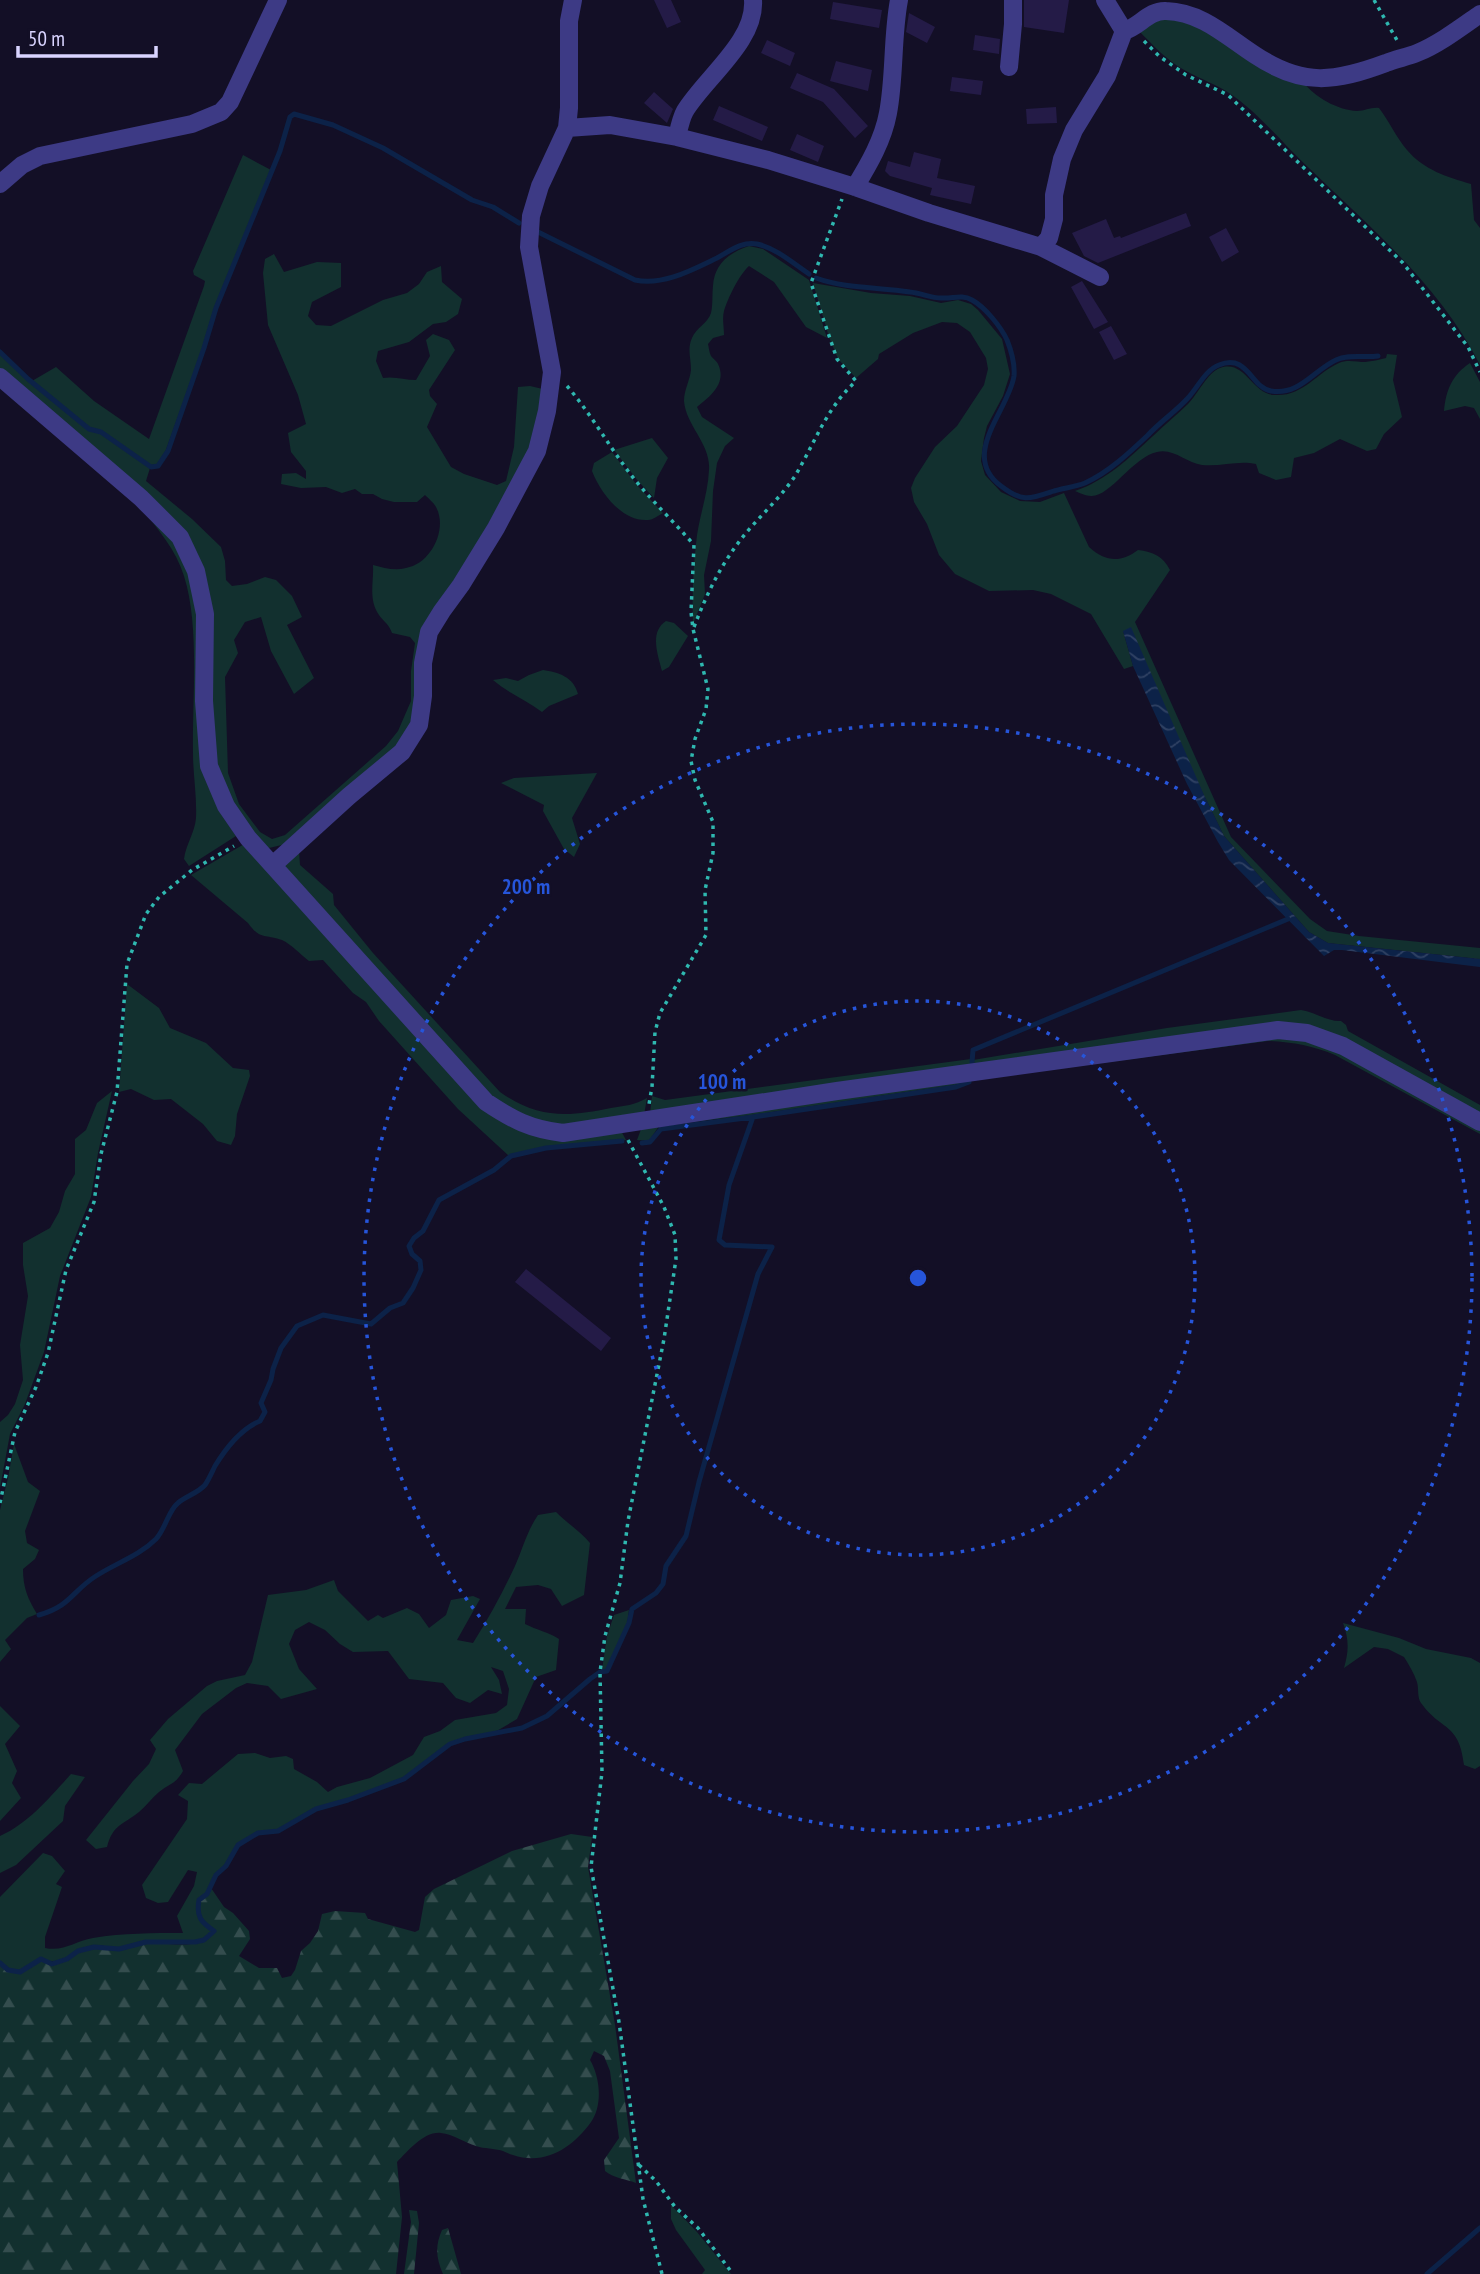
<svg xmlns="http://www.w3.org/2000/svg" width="1480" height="2274" viewBox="0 0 1480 2274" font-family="'PT Sans Narrow',sans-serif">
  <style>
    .grass { fill: #12302f }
    .forest { fill: url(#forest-firs) }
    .water { fill: url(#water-waves) }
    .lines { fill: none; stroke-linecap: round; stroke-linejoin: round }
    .stream { stroke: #0c2248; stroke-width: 5 }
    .building { fill: #241b47 }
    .path { stroke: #2fb8b0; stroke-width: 3.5; stroke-dasharray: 3.5 5; stroke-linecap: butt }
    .minor { stroke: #3d3a85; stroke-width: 18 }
    .ring { fill: none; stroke: #2655da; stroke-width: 3.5; stroke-dasharray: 3.5 7 }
    .centre { fill: #2655da; stroke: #130f26; stroke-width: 3.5 }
    .ring-label { font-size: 21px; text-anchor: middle; font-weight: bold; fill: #2655da; stroke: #130f26; stroke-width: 5; stroke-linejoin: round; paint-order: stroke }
  </style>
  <defs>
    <pattern id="forest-firs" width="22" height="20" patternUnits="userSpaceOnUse" patternTransform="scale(1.75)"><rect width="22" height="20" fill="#12302f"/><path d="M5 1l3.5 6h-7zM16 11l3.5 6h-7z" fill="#344d4e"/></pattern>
    <pattern id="water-waves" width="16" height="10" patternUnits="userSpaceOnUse" patternTransform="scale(1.75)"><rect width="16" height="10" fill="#0c2248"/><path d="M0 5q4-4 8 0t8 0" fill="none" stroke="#2f4163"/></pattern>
  </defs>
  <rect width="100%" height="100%" fill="#130f26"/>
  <path class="grass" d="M 1155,18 L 1190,21 L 1303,82 C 1315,97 1337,110 1357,111 C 1365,111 1371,107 1379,108 C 1389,121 1396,137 1407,150 C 1424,170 1447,177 1471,184 L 1474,220 L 1480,228 L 1480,365 C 1440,286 1372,229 1310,169 C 1285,146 1257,111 1229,93 C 1216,84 1200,79 1186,71 C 1167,61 1153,45 1138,30 Z
    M 243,155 L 271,170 L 214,308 L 203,347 L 166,450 L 157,464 L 151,465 L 101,431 L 90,428 L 32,381 L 56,367 L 94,401 L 149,439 L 204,286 L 205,281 L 194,275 L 193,271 Z
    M 749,246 L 763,249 L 809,280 L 827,338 L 806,327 L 774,282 L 749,266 C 739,275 728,298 724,311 C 722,318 724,327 724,335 L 713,338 L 708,344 C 709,348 709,352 711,356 C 713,359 717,361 718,364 C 727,383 711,396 697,407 L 702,417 L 734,438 L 725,446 L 717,463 L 713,491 L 711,541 L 704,575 L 705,594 L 693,624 C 692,598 693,570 696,544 C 698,519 708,495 709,470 C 711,444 686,426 684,401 C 684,390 690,380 691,370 C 691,358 687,349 692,338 C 696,328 708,323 711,313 C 713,305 712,295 713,286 C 714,264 730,252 749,246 Z
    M 274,254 L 284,272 L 317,262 L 341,263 L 341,287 L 312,302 L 308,316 L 316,325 L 331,326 L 383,300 L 407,293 L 419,284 L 427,272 L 441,266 L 442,282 L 462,299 L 458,314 L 446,322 L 433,324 L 409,342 L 378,351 L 376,361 L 383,378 C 395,376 404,380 416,380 L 430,356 L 426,340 L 433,334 L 449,340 L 455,350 L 429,390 L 430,396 L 437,404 L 427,427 L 451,467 L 464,474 L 497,485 L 506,481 L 514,447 L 518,387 L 530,386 L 547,390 L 531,451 L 438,610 L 417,709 L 401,744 L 286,844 L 269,848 L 260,844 L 243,824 L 215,769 L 201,564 L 0,370 L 0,354 L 27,380 L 88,430 L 100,433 L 150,468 L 146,481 L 192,519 L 221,547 L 225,561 L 226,580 L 232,586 L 247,584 L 265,577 L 276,580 L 292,596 L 302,617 L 287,625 L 314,678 L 294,694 L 271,651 L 261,617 L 245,622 L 234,640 L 238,653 L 225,677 L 228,773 L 239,804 L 260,832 L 272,839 L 285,835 L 386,746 L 398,731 L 411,701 L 411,671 L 415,643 L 410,637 L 392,633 C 389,624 384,622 379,615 C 368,599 374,582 373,565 C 384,568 395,571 406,568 C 431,564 448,529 436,507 C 434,503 428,498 425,495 L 417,502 L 394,502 L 382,499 L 373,494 L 362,494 L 355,489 L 342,493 L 326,487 L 301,488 L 281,484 L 282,474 L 296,473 L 306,479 L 306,471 L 291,452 L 288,433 L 306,424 L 298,395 L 268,325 L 263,273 L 265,259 Z
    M 813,283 L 871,293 L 910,296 L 941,303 L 958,300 L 971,304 L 978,310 L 1002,339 L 1010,374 L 1003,396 L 987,426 L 984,438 L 981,461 L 985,475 L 1001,492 L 1020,501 L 1040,502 L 1064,493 L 1089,547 C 1105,562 1121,563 1138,550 C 1153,552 1163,556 1170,570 L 1135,622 L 1231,837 L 1310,919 L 1327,931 L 1359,936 L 1480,948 L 1480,959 L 1328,943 L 1309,932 L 1224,836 L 1123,631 L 1133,666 L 1124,669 L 1091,614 L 1051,594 L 1033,590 L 989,591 L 955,574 L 939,555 L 927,524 L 914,502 L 911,488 L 915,478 L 935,447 L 957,426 L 984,385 L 988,369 L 986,358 L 970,332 L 957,323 L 942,322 L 913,333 L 879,354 L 878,359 L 856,378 L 838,359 L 829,337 Z
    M 1387,354 L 1397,355 L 1393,380 L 1402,417 L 1384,434 L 1376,449 L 1367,451 L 1340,439 L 1314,453 L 1294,458 L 1291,477 L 1276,480 L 1259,473 L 1256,464 C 1238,460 1221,467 1202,465 C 1186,463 1174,448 1157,452 C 1133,457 1110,497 1091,496 C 1086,496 1080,493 1075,491 C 1107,480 1129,458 1153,436 C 1164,425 1177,415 1188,404 C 1198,394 1207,373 1220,368 C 1245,359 1252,394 1274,395 C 1303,397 1316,373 1339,363 C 1347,359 1357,362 1365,362 C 1372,361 1379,360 1386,358 Z
    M 1470,363 L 1480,382 L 1480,419 L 1474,408 L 1465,406 L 1444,411 C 1446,390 1452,375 1470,363 Z
    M 652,438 L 668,458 L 657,478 L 654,498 L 638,481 L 614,450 Z
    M 612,452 L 636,484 L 663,513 C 659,515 653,520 648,520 C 622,522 600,492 592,471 L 594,463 Z
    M 141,508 L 157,522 L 184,555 L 196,598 L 205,779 L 221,814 L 236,836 L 189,866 L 184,859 C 186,844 195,832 196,818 C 197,796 193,775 193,753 C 192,700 200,626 184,576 C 176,550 158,529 141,508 Z
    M 666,621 L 674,623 L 688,636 L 669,667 L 662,671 C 658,655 649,632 666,621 Z
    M 543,670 C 558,672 574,677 578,694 L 549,706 L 542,712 C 526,700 508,693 493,680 L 506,678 L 518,681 L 529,675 Z
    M 597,773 L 572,818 L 580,844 L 574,857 L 564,849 L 543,811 L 544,805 L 501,783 L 514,778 Z
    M 246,843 L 510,1122 L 619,1127 L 626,1140 L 545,1147 L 509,1156 L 458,1109 L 379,1021 L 366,1002 L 353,993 L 323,960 L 309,961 C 301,955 291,944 282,940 C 265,934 260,940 248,923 L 191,875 Z
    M 299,851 L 300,865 L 333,894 L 334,905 L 373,953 L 500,1092 C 538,1119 568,1117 611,1108 C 624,1106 635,1105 647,1098 L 644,1115 L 562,1125 L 534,1120 L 490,1097 L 284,869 L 284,860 Z
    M 127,984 L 159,1008 L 170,1028 L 206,1043 L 233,1068 L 249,1070 L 250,1076 L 237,1114 L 235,1136 L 231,1145 L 217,1141 L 203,1124 L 171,1099 L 154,1100 L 131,1089 L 119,1092 Z
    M 1301,1010 C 1314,1012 1329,1022 1341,1021 L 1346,1025 L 1348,1031 L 1480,1105 L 1480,1116 L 1316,1031 L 650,1114 L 652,1096 L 665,1100 L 971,1059 L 970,1064 L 973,1063 L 973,1060 L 1167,1028 Z
    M 1291,1037 L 1341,1050 L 1480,1127 L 1480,1134 L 1335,1055 C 1313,1046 1292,1042 1268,1041 L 973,1080 L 955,1085 L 752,1115 L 659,1126 L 649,1141 L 637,1140 L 643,1124 Z
    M 112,1091 L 98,1153 L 91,1197 L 60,1276 L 44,1352 L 25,1404 L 10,1434 L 0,1488 L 0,1422 L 8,1415 L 15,1404 L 23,1380 L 20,1345 L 28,1296 L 23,1265 L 23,1243 L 50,1228 L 59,1212 L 65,1191 L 75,1174 L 75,1139 L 86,1130 L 97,1103 Z
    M 14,1444 L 28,1482 L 40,1491 L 25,1531 L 27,1543 L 39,1550 L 35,1559 L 23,1569 C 23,1588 28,1599 37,1614 L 27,1618 L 5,1640 L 11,1649 L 0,1662 L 0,1510 L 8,1478 Z
    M 556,1512 C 567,1523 580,1531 590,1543 L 584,1595 L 562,1606 L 551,1589 L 538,1585 L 516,1587 L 505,1609 L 526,1609 L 525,1624 C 537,1630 548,1632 559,1639 L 556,1670 L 536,1677 L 517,1719 L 495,1732 L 470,1737 L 448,1744 L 404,1777 L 347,1799 L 315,1808 L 278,1830 L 257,1833 L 237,1845 L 225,1866 L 215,1875 L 206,1894 L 198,1899 C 196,1916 200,1922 213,1931 C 196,1949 166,1941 145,1942 C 135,1942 126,1948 118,1948 C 111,1948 104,1945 96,1945 C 71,1947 67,1968 40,1959 L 20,1971 L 8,1969 L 0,1962 L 0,1897 L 43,1853 L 52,1856 L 65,1871 L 56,1884 L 62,1887 L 45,1937 L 45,1948 C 64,1952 75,1941 93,1938 C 123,1933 153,1933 183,1933 L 177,1916 L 194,1886 L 197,1872 L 188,1870 L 168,1902 L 158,1903 L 146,1898 L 142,1885 L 187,1819 L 188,1801 L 178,1795 L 189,1783 L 202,1784 L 238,1754 L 255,1753 L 270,1758 L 286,1756 L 293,1759 L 294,1769 L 317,1782 L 328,1792 L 337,1787 L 370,1778 L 413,1755 L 424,1737 L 440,1731 L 455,1720 L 496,1713 L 507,1705 L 509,1689 L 503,1671 L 491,1667 L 499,1680 L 502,1694 L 488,1690 L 470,1703 L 456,1698 L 443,1683 L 409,1679 L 388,1651 L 353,1652 L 340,1644 L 325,1630 L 309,1622 L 295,1630 L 289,1644 L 299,1669 L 317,1689 L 281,1699 L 268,1686 L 247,1683 L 236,1688 L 202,1714 L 175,1750 L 183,1771 C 175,1785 170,1783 159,1792 C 152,1798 146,1806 139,1812 C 123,1825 113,1824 107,1847 L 96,1849 L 86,1840 L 133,1781 L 149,1764 L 156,1749 L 150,1740 L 168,1719 L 207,1686 L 217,1681 L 245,1675 L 252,1662 L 268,1595 L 306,1590 L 334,1580 L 338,1591 L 368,1621 L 378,1615 L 383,1618 L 407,1608 L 419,1614 L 429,1628 L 446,1615 L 451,1600 L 473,1596 L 480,1599 L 457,1640 L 473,1643 C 489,1618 503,1592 515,1566 C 523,1548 527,1531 538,1515 Z
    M 629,1610 L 627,1625 L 607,1669 L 602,1670 L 607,1636 L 614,1615 Z
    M 1343,1623 L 1399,1638 L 1426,1649 L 1471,1658 L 1480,1663 L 1480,1766 L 1475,1769 L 1464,1765 C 1459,1722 1442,1732 1421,1703 C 1417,1697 1419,1689 1417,1682 C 1414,1673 1409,1665 1404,1657 L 1388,1649 L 1374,1647 L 1344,1668 C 1349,1651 1349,1639 1343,1623 Z
    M 0,1706 L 20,1726 L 5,1744 L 17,1771 L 12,1783 L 21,1798 L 0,1821 Z
    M 71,1774 L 85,1777 L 65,1806 L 63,1821 L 16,1865 L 0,1873 L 0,1836 C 29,1823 50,1797 71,1774 Z
    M 671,2205 L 697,2232 L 731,2274 L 702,2274 L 705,2270 L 676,2230 L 671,2219 Z"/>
  <path class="forest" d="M 571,1834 L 592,1837 L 588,1867 L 615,2025 L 636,2183 C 626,2179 613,2178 605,2171 L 604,2160 L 619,2138 L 610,2071 L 604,2056 L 594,2051 L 590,2060 C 600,2077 603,2105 591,2122 C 573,2147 546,2166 513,2155 C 509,2154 506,2152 503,2151 C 494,2148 485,2149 476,2146 C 465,2143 453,2134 441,2133 C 424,2131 408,2151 397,2162 L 402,2217 L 396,2274 L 0,2274 L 0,1964 L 8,1970 L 21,1972 L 41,1960 C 64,1969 70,1953 91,1948 C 100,1946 108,1950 118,1950 C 126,1950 135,1944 144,1943 C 164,1942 204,1952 215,1931 C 205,1923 198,1916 200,1902 L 208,1895 L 211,1888 L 224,1907 L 233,1913 L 249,1931 L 250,1939 L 239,1956 L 259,1968 L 277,1968 L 282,1978 L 291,1976 L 295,1970 L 301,1951 L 310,1943 L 318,1931 L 322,1914 L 335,1911 L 365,1913 L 368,1919 L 415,1932 L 419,1930 L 425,1897 L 434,1889 L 512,1851 Z
    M 409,2210 L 417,2211 L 419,2223 L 414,2274 L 404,2274 L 411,2222 Z
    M 448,2228 L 461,2274 L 443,2274 C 436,2258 435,2246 442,2230 Z"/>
  <path class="water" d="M 1131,627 L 1204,795 L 1224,836 L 1309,932 L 1328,943 L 1480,959 L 1480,967 L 1342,950 L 1334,950 L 1324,956 L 1229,860 L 1218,842 L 1187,784 L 1133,666 L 1123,631 Z"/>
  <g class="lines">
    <path class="stream" d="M 538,232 L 635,280 C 663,286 692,270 717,258 C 730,251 742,241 757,244 C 776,248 794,264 809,274
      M 816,278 C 846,289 879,287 910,292 C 921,293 931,298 941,298 C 953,299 961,294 972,300 C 985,307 1001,327 1007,340 C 1011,350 1015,364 1014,376 C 1009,410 959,455 1001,486 C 1023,503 1030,499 1054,491 C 1064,488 1075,487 1085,483 C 1109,472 1129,453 1148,435 C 1160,422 1175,412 1187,399 C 1197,389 1205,370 1219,365 C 1248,353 1251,388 1271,391 C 1299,396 1314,370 1336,360 C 1348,354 1365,358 1378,356
      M 0,352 L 28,379 L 89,429 L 101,432 L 151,467 L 158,466 L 168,451 L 204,348 L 216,308 L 280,151 L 290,117 L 294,114 L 333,125 L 383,148 L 472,200 L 493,207 L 519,223
      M 972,1062 L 973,1050 L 1288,919
      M 642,1143 L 650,1142 L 661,1129 L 753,1117 L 956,1087 L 969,1082
      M 39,1615 C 71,1606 72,1591 96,1576 C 116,1563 139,1556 156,1539 C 166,1528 168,1511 178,1503 C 186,1496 198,1493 205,1485 C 209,1479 212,1472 215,1466 C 226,1448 241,1429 260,1421 L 265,1412 L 261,1403 L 271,1380 L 273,1369 L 281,1348 L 297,1326 L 323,1315 L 371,1324 L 390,1308 L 403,1303 L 413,1288 L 421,1270 L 420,1261 L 412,1254 L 409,1246 L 414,1238 L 423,1231 L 439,1200 L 494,1170 L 511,1156 L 546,1148 L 622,1141
      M 0,1963 L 8,1970 L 20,1972 L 41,1959 L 52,1964 L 67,1959 L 78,1951 L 94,1947 L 119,1949 L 146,1942 L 195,1942 L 204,1940 L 214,1931 C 201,1922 196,1917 199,1900 L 207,1894 L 216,1875 L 226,1866 L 238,1845 L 258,1833 L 278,1831 L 316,1809 L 348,1800 L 404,1779 L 450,1744 L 465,1739 L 522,1728 L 547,1716 L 590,1679 L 600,1672 L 607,1671 L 629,1623 L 632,1609 L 656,1593 L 663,1584 L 666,1566 L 686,1536 L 699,1482 L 758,1274 L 772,1247 L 725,1245 L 719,1240 L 729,1185 L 753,1117
      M 1427,2274 L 1480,2228"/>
  </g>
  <path class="building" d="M 654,0 L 671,0 L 681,22 L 667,28 Z
    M 1024,0 L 1069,0 L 1064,33 L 1024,27 Z
    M 833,2 L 882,10 L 879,28 L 830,19 Z
    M 909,13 L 935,27 L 927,43 L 906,32 Z
    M 975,35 L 1000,39 L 999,54 L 973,50 Z
    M 767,40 L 795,53 L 790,66 L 761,53 Z
    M 836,61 L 872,70 L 868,91 L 830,81 Z
    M 797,73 L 834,89 L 868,126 L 855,138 L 823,102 L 790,88 Z
    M 952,77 L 983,81 L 981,95 L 950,91 Z
    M 654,92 L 673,109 L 667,123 L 644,103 Z
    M 719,106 L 768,127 L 762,141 L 713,120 Z
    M 1056,107 L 1057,123 L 1027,124 L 1026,109 Z
    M 797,134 L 824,146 L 818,162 L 790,150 Z
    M 914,152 L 941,159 L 937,178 L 975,186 L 971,204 L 930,195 L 932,188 L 890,176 L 885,171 L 888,161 L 910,167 Z
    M 1186,213 L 1191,226 L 1098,263 L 1084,256 L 1072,233 L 1106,219 L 1114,238 L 1120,236 L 1121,238 Z
    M 1226,228 L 1239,252 L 1222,262 L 1209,237 Z
    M 1082,281 L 1108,322 L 1094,329 L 1071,287 Z
    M 1111,326 L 1127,354 L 1114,360 L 1099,332 Z
    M 526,1269 L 611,1338 L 601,1351 L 515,1282 Z"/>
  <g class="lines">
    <path class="path" d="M 1374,0 L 1398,42
      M 1144,41 L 1159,56 L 1186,75 L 1228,95 L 1403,263 L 1468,347 L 1480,372
      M 567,386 C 592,415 611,450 635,480 C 653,502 675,523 694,545 L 691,612 L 693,629 L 708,689 L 706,709 L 695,739 L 691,761 L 695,780 L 713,822 L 713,853 L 705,890 L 706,935 L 660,1013 L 655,1032 L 652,1087 L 649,1104
      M 694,627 C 707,593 722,562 746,533 C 762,514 781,497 795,476 C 816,441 825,410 856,381 L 837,359 L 811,283 L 842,199
      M 628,1140 L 664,1207 L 675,1235 L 676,1259 L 664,1339 L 628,1521 L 620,1583 L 605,1636 L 600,1672 L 602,1772 L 591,1867 L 619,2022 L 643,2199 L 662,2274
      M 0,1503 L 15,1432 L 36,1387 L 48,1353 L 66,1270 L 94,1202 L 101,1154 L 117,1092 L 127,964 L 146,914 L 159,897 L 192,870 L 234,846
      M 639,2165 L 656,2181 L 675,2207 L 698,2228 L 733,2274"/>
    <path class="minor" d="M 1124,31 C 1139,27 1149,10 1166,11 C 1202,12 1227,37 1255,55 C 1303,87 1335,82 1386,63 C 1396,59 1407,57 1417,53 C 1439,44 1460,28 1480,14
      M 1009,67 L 1013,24 L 1013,0
      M 567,128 L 610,125 L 677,137 L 768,160 L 855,187 L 929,213 L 1041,247 L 1049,238 L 1054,219 L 1054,195 L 1062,159 L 1074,130 L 1107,76 L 1124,31 L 1105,0
      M 677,137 C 679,128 681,118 685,111 C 706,77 756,41 753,0
      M 0,184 L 22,165 L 40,156 L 192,124 L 221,112 L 230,102 L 278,0
      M 855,187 C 869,164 883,140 888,113 C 895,76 892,37 899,0
      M 1041,247 L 1100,277
      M 0,377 L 141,498 L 180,537 L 196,571 L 205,614 L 204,701 L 209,766 L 226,806 L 248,838 L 486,1102 C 513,1120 530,1129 563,1133 L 837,1091 L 1278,1030 L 1307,1033 L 1343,1046 L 1480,1122
      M 273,865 L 349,796 L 402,752 L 419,725 L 423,696 L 423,663 L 429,632 L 442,611 L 461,585 L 496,528 L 537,451 L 547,411 L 552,372 L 529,247 L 531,216 L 540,186 L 567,128 L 569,108 L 569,21 L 573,0"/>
  </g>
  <g class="ring">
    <circle cx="918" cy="1278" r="277"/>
    <circle cx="918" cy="1278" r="554"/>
  </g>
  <circle cx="918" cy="1278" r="10" class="centre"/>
  <g class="ring-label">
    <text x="526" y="894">200 m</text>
    <text x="722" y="1089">100 m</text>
  </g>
  <path d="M18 46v10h138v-10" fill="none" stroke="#d9d4ff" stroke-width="3.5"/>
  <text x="28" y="46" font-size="21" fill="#d9d4ff" stroke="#130f26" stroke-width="5" paint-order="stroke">50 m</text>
</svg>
